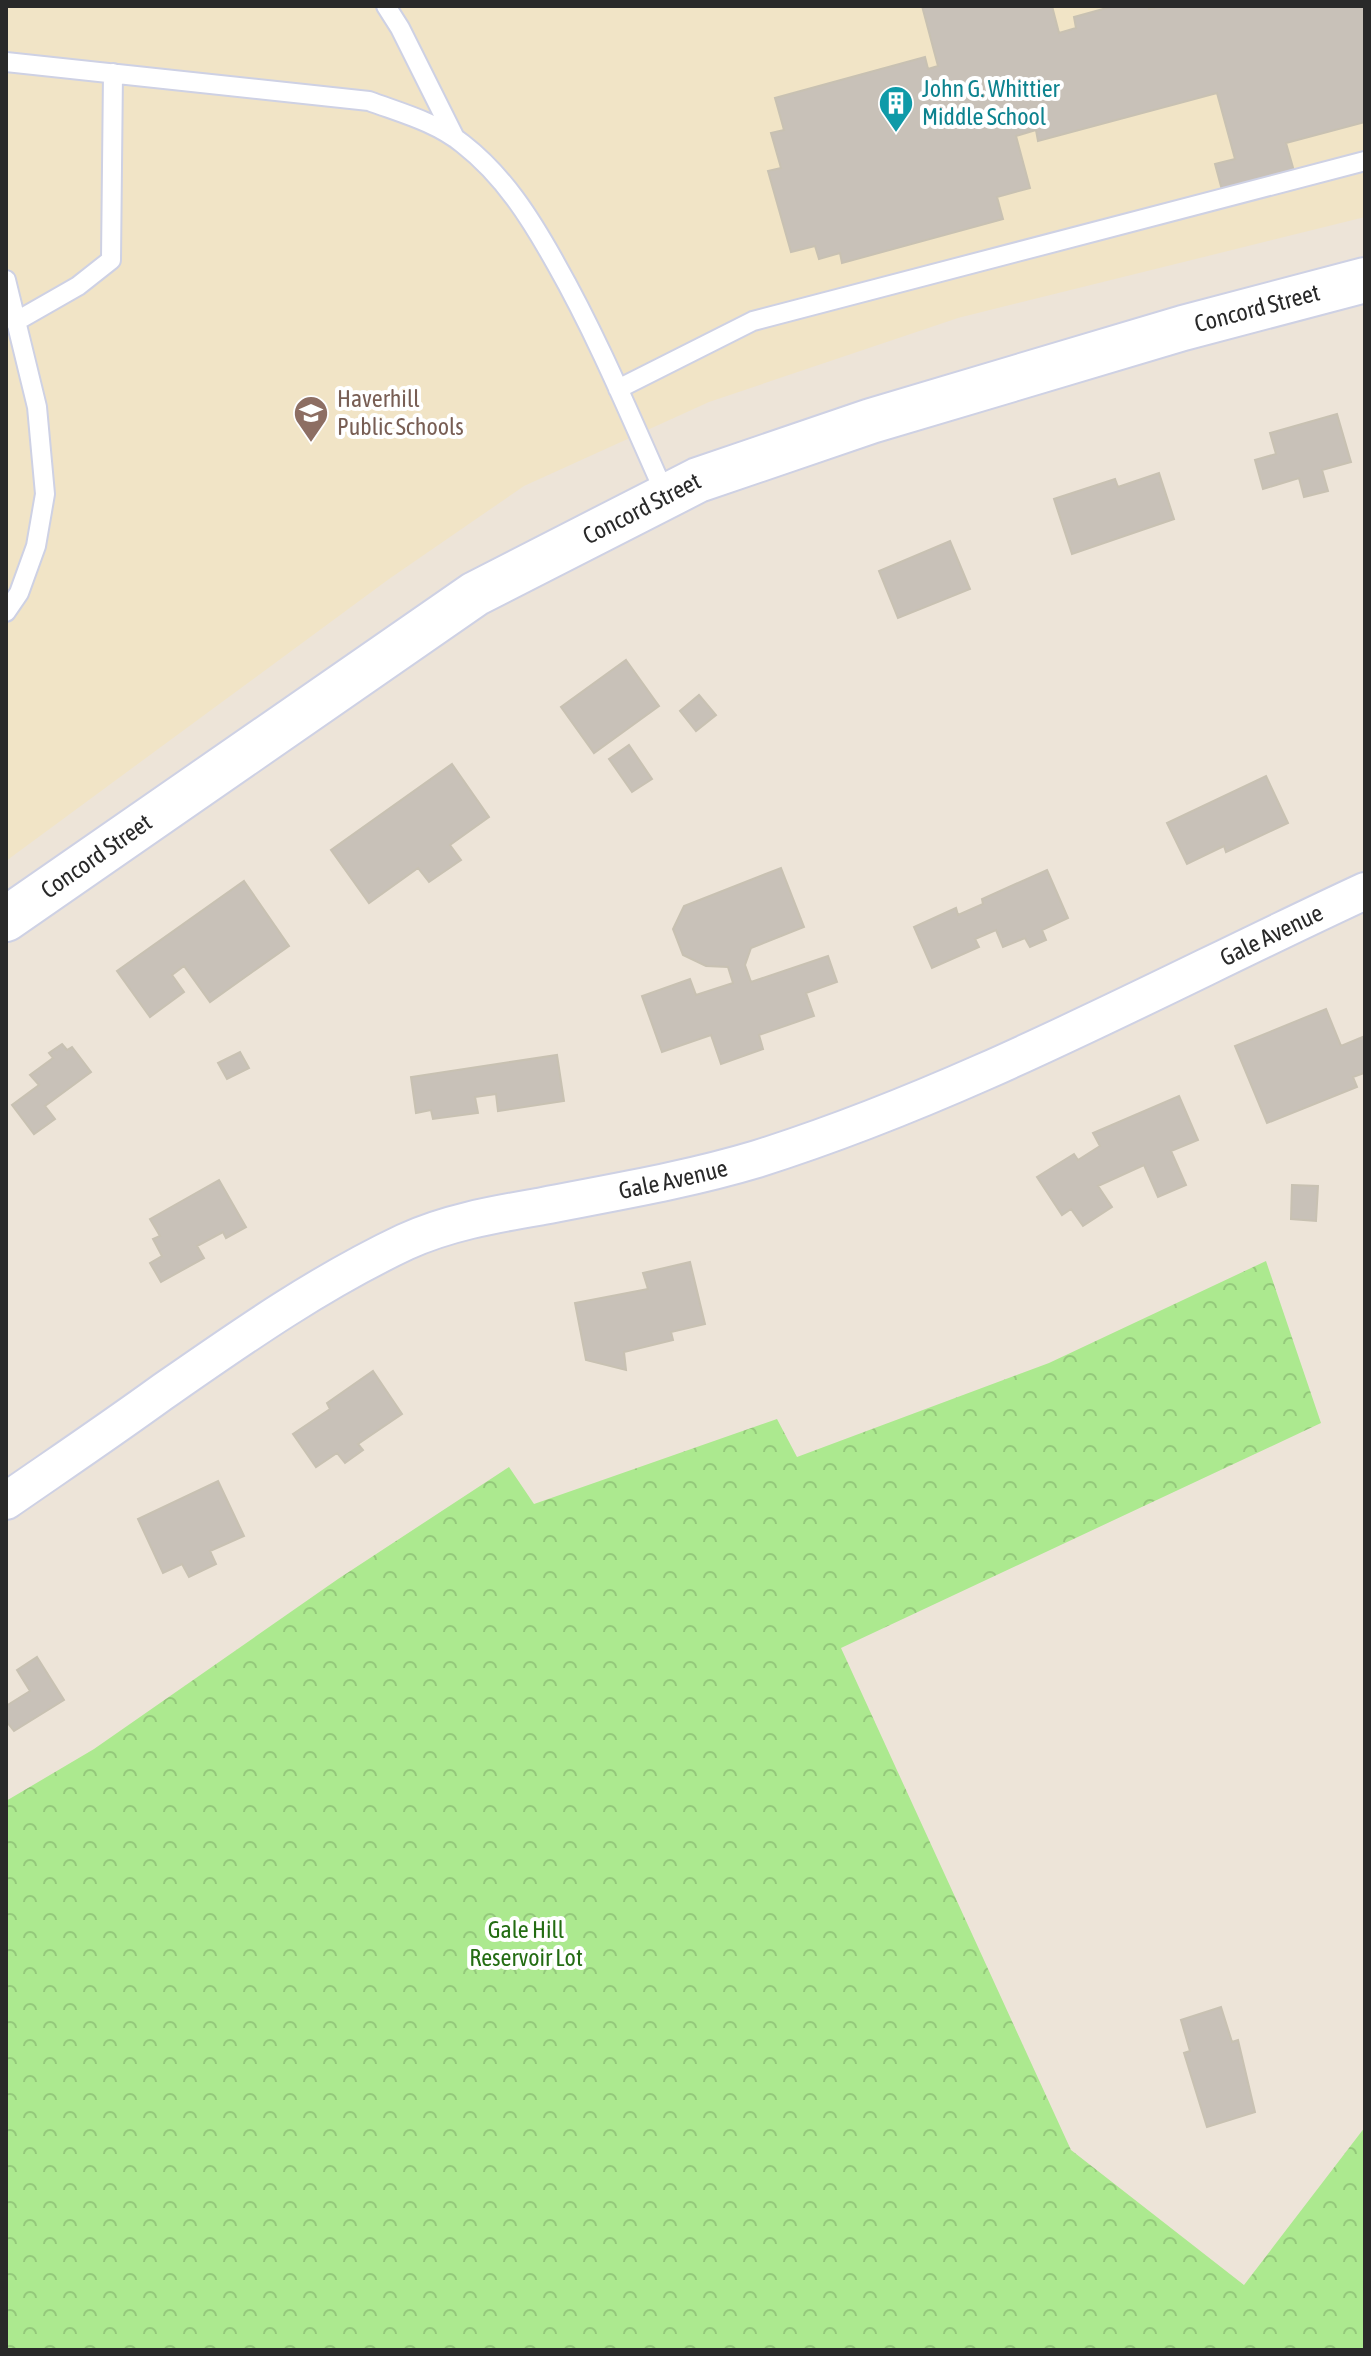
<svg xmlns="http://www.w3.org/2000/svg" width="1371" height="2356" viewBox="0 0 1371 2356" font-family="'Asap Condensed',sans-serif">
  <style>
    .education { fill: #f1e4c6 }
    .forest { fill: url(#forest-crowns) }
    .building { fill: #c8c1b8; stroke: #c8c1b2; stroke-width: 2 }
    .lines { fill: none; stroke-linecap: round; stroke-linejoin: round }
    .lane-casing { stroke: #ced1e4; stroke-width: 22 }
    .street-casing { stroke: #ced1e4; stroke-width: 40 }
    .secondary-casing { stroke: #ced1e4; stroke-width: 48 }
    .lane { stroke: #fff; stroke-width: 18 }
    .street { stroke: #fff; stroke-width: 36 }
    .secondary { stroke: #fff; stroke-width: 44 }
    .labels { text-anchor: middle; stroke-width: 8; stroke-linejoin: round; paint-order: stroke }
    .culture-label { font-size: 24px; fill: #0d838f; stroke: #fff; text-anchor: start }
    .street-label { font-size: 24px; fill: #292929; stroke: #fff }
    .education-label { font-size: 24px; fill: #785e54; stroke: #fff; text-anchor: start }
    .park-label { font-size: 24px; fill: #236c12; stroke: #fff }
  </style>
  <defs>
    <pattern id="forest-crowns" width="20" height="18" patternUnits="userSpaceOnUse" patternTransform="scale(2)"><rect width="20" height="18" fill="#ace98f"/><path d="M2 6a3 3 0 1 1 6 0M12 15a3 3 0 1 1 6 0" fill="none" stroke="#94c87b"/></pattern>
  </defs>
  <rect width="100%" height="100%" fill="#ede4d8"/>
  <path class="education" d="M 6,6 L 1365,6 L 1365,217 L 958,318 L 709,402 L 524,486 L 389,579 L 6,861 Z"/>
  <path class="forest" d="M 1266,1261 L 1321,1423 L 841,1648 L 1071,2150 L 1244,2285 L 1365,2127 L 1365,2350 L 6,2350 L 6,1801 L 94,1749 L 338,1579 L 509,1467 L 534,1504 L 777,1419 L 797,1457 L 1049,1363 Z"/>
  <path class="building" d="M 922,6 L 1052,6 L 1059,33 L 1076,28 L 1074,17 L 1114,6 L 1148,6 L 1149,9 L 1161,6 L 1365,6 L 1365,122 L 1286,143 L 1294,171 L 1222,190 L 1215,164 L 1235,159 L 1217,93 L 1038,141 L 1036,130 L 1016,136 L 1030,188 L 997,197 L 1003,219 L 842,263 L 840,253 L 819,259 L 815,246 L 791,252 L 768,171 L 781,168 L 771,133 L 784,130 L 775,98 L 925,57 L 928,69 L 938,66 Z
    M 1337,414 L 1351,462 L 1322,470 L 1328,491 L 1304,497 L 1299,478 L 1263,489 L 1255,460 L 1276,454 L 1270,433 Z
    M 1159,473 L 1174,519 L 1072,554 L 1054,499 L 1115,479 L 1118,487 Z
    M 950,541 L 970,589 L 898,618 L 879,571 Z
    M 626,660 L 659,706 L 594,753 L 561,707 Z
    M 699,695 L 716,715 L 696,731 L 680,711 Z
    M 629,745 L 652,779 L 632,792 L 609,759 Z
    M 452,764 L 489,817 L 450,845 L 461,860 L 429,882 L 418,868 L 369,903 L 331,850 Z
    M 1266,776 L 1288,823 L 1226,852 L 1224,846 L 1187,864 L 1167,823 Z
    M 781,868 L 804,927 L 751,948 L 745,965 L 751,982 L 828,956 L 837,982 L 806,993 L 814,1016 L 759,1035 L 763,1049 L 721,1064 L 711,1035 L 662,1052 L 642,996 L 690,979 L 696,995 L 733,983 L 728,967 L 706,966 L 683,955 L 673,929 L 684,906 Z
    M 1047,870 L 1068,918 L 1042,930 L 1046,940 L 1030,947 L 1025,938 L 1003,947 L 996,930 L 975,939 L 979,947 L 932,968 L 914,927 L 956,908 L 958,915 L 983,904 L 982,899 Z
    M 244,881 L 289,946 L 210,1002 L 184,966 L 172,975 L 184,992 L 150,1017 L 117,971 Z
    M 1326,1009 L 1341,1046 L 1365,1036 L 1365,1075 L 1364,1073 L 1353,1077 L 1357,1087 L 1267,1123 L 1235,1046 Z
    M 62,1044 L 67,1050 L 72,1047 L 91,1072 L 45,1106 L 55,1119 L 34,1134 L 12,1105 L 39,1085 L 30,1075 L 53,1058 L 49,1053 Z
    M 240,1052 L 249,1068 L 227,1079 L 218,1063 Z
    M 557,1055 L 564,1101 L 498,1111 L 496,1094 L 475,1097 L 478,1113 L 433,1119 L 431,1110 L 416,1113 L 411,1077 Z
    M 1179,1096 L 1198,1140 L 1171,1151 L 1186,1185 L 1158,1197 L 1144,1165 L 1098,1186 L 1112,1207 L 1083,1226 L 1071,1209 L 1062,1215 L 1037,1177 L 1074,1154 L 1078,1160 L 1100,1146 L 1093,1133 Z
    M 219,1180 L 246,1227 L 226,1238 L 223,1232 L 197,1246 L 204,1258 L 161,1282 L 150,1263 L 162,1256 L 153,1239 L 160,1236 L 150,1219 Z
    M 1292,1185 L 1318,1186 L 1316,1221 L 1291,1219 Z
    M 690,1262 L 705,1324 L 671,1332 L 673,1340 L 624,1352 L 626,1370 L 586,1360 L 575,1303 L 648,1289 L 643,1273 Z
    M 373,1371 L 402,1414 L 358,1444 L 363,1450 L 345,1463 L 337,1453 L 316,1467 L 293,1434 L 330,1409 L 327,1403 Z
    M 218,1481 L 244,1536 L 210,1551 L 216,1564 L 189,1577 L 182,1564 L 163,1573 L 138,1519 Z
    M 37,1657 L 64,1700 L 14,1731 L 6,1721 L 6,1706 L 30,1691 L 17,1670 Z
    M 1221,2007 L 1232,2042 L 1238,2040 L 1255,2112 L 1207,2127 L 1184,2053 L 1190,2051 L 1181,2020 Z"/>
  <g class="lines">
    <g class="lane-casing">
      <path id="lane" d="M 386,6 L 400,28 L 455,138
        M 6,62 L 369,101 C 401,113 436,122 463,144 C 504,176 531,219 556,264 C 598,338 631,418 666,496
        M 6,280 L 37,407 L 45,494 L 36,546 L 19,593 L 6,612
        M 15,322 L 78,286 L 111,260 L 113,73
        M 618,389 L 753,321 L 1365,161"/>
    </g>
    <g class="street-casing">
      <g id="street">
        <path id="s1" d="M 6,1501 C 58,1465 110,1430 161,1393 C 240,1338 318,1283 405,1242 C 448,1222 497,1214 543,1206 C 615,1192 687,1180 757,1159 C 969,1092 1164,984 1365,891"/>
      </g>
    </g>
    <g class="secondary-casing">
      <g id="secondary">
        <path id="s2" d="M 6,919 L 475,594 L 698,480 L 871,421 L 1183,328 L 1365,280"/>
      </g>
    </g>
    <use href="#lane" class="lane"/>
    <use href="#street" class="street"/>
    <use href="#secondary" class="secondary"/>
  </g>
  <defs>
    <g id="building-pin" transform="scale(1.8)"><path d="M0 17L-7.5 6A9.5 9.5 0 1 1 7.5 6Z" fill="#0f9aa8" stroke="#fff"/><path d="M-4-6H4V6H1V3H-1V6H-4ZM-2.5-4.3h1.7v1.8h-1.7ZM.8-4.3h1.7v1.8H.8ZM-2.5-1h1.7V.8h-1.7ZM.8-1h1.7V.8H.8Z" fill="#fff"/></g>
    <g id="school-pin" transform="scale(1.8)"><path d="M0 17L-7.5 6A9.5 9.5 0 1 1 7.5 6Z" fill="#8d6e63" stroke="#fff"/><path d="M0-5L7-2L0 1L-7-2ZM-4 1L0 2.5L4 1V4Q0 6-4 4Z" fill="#fff"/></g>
  </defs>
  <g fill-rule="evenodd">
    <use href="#building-pin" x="896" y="103"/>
    <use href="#school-pin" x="311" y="413"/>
  </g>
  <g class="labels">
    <g class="culture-label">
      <text x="922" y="97">John G. Whittier<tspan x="922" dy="28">Middle School</tspan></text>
    </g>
    <g class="street-label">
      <text dy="8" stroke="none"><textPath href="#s2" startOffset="1406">Concord Street</textPath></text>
      <text dy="8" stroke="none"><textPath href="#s2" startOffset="758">Concord Street</textPath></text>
      <text dy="8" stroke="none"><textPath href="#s2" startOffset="110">Concord Street</textPath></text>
      <text dy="8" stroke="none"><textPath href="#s1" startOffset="1400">Gale Avenue</textPath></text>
      <text dy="8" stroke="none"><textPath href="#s1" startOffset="752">Gale Avenue</textPath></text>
    </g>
    <g class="education-label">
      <text x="337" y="407">Haverhill<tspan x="337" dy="28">Public Schools</tspan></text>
    </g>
    <g class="park-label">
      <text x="526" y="1938">Gale Hill<tspan x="526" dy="28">Reservoir Lot</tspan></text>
    </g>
  </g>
  <rect width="1371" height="2356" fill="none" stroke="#292929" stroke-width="16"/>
</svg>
